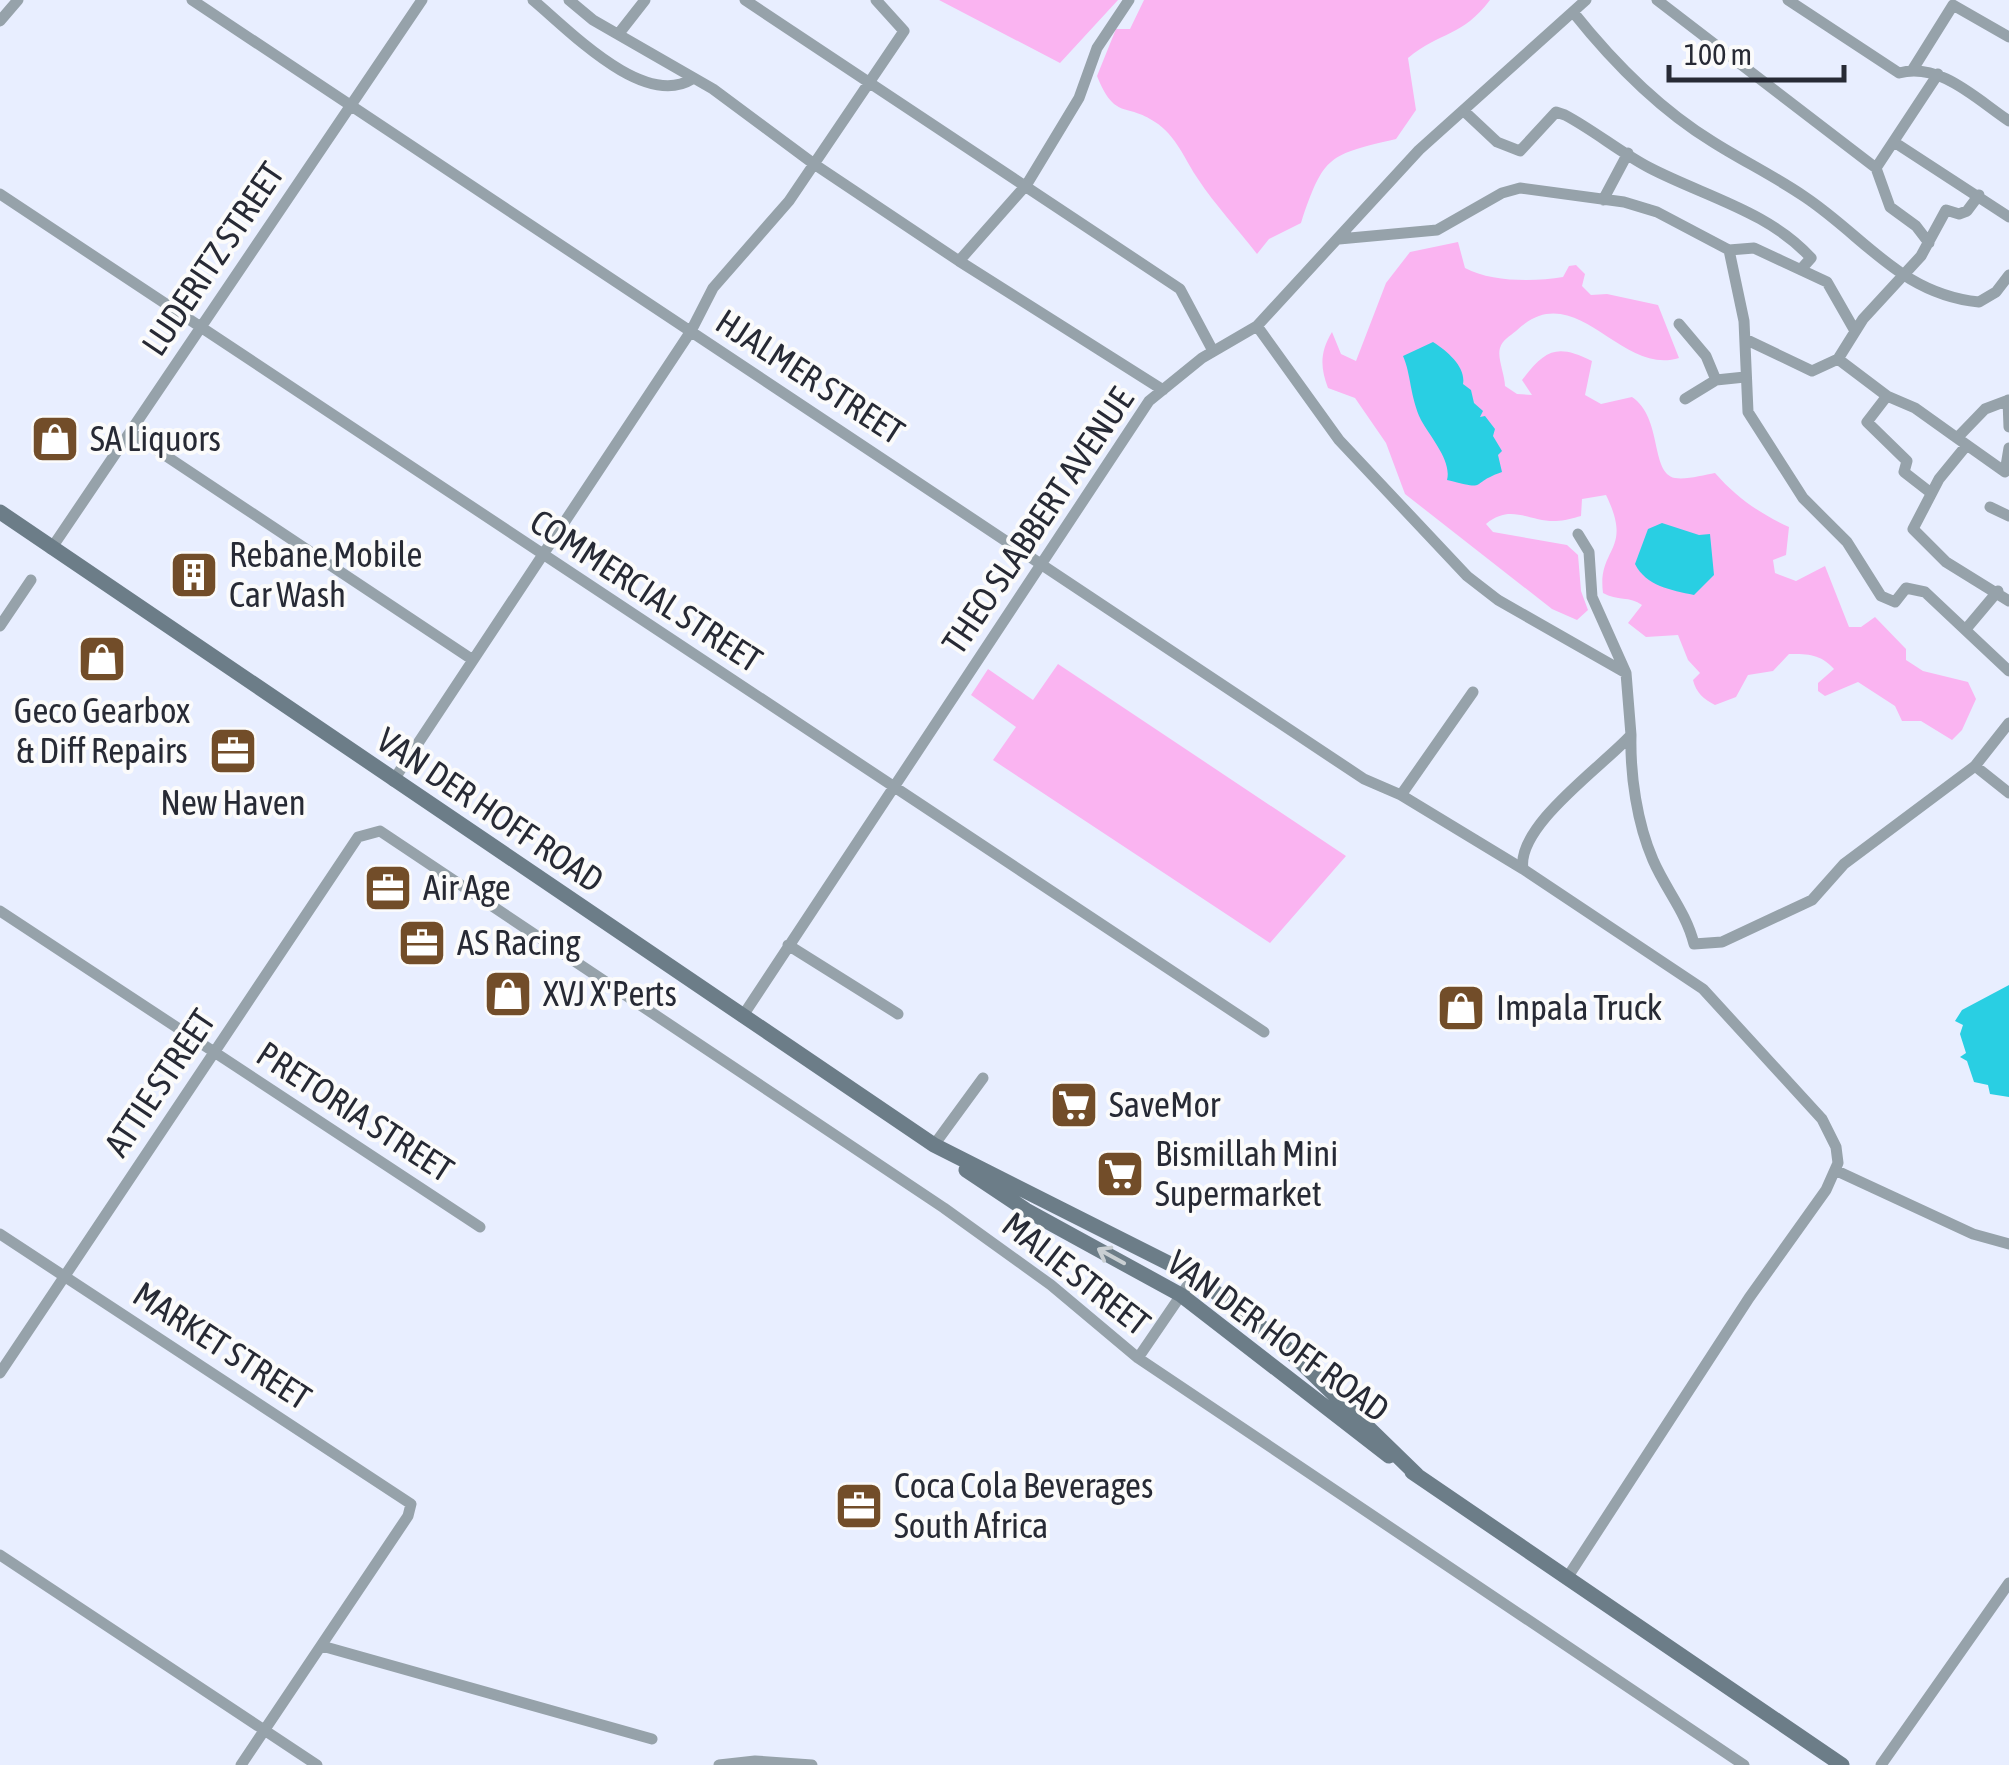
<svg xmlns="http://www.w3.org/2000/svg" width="2009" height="1765" viewBox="0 0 2009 1765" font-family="'Asap Condensed',sans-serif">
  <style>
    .green { fill: #fab4f1 }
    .water { fill: #29cfe3 }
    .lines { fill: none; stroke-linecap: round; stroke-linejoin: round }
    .street { stroke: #96a2aa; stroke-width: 11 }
    .secondary { stroke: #6c7d88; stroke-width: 15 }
    .oneway { stroke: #c9cfd3 }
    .labels { text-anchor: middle; stroke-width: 8; stroke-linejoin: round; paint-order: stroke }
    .street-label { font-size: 35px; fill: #272a35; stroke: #fbfbfb }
    .poi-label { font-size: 35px; fill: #272a35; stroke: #fbfbfb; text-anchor: start }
  </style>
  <rect width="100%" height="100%" fill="#e8eeff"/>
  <path class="green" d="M 939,0 L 1118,0 L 1060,63 Z
    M 1144,0 L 1490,0 C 1462,37 1441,31 1408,58 L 1416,110 L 1396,139 C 1329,155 1324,154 1301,223 L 1269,239 L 1257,254 C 1238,229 1215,205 1198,179 C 1185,160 1176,135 1155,122 C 1126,102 1115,121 1097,76 L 1116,29 L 1130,29 Z
    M 1458,242 L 1465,268 C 1491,282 1534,282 1563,277 L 1569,266 L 1576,265 L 1585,274 L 1582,286 L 1591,295 L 1607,294 L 1658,305 L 1679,358 C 1620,377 1575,274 1516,331 C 1510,336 1502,340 1500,348 C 1497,358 1505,375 1505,386 L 1517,394 L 1532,395 L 1522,380 C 1546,349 1557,344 1592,361 L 1585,395 L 1601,404 L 1632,397 C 1663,418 1650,473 1675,478 C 1686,480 1704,475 1715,473 C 1737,498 1759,513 1789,527 L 1786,555 L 1773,560 L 1775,573 L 1796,581 L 1825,566 L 1849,627 L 1861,627 L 1875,617 L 1906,649 L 1906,660 L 1923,671 L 1968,682 L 1976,699 L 1962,730 L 1952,740 L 1921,721 L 1902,721 L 1895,706 L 1858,682 L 1825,696 L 1818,691 L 1818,683 L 1834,669 C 1820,654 1809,654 1789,654 L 1773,671 L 1748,675 L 1736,697 L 1715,705 C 1704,699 1696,693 1693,680 L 1700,673 L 1688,660 L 1678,635 L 1646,637 L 1628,623 L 1642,605 C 1630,596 1617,601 1603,593 C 1597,547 1634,552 1606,495 L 1582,499 L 1581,516 C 1573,518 1564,521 1556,521 C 1529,522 1511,503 1486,524 L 1493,532 L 1567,545 L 1578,555 L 1581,591 L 1588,610 L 1577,620 L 1552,609 L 1405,494 L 1386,443 L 1355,398 L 1328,388 C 1320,367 1320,352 1332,332 L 1341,354 L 1356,361 L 1386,283 L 1410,252 Z
    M 1058,664 L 1346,856 L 1270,943 L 993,760 L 1016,727 L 971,695 L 988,669 L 1033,700 Z"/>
  <path class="water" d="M 1433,342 C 1449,352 1466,368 1463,384 L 1471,390 L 1474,403 L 1483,411 L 1480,417 L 1485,416 L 1495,429 L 1493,436 L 1502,451 L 1498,455 L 1502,472 C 1467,484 1491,491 1447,480 C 1452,461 1431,438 1421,420 C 1410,397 1411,374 1403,356 Z
    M 1662,523 L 1699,535 L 1710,534 L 1714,575 L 1694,595 C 1671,590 1646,586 1635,564 L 1648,529 Z
    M 2009,985 L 2009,1097 L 1990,1094 L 1988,1085 L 1974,1082 L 1967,1061 L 1960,1057 L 1966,1053 L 1960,1034 L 1963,1025 L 1955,1021 L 1962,1010 Z"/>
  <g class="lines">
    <path class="street" d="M 192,0 L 1364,779 L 1401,795 L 1523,869
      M 533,0 C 570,31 644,109 692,79
      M 569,0 L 593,20 L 713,89 L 814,164 L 959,261 L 1163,390
      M 745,0 L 1180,289 L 1213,351
      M 1657,0 L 1876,168 L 1890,207 L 1916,226 L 1929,243
      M 1788,0 L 1899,73 C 1940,62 1976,99 2009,121
      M 1573,12 C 1612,61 1659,109 1713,142 C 1743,161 1776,177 1805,197 C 1866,238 1901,294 1979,302 L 1996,292 L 2009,275
      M 0,21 L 18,0
      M 620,32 L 645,0
      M 1913,69 L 1953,5 L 2009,37
      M 1465,112 L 1497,142 L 1520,151 L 1556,112 L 1565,115 C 1595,131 1621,153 1650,168 C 1704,196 1770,212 1811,258 L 1803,267
      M 1894,142 L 2009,217
      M 1876,168 L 1938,74
      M 0,194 L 1264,1032
      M 1603,200 L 1628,153
      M 1339,239 L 1437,230 L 1502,193 L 1520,188 L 1624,202 L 1657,212 L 1729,250 L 1744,321 L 1748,412 L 1803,498 L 1847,542 L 1881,596 L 1895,602 L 1906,588 L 1925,592 L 2009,671
      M 1729,250 L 1754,248 L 1827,282 L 1855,331
      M 959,261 L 1027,184 L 1079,98 L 1097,48 L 1129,0
      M 1679,324 L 1706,356 L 1716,380
      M 1257,326 L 1339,440 L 1467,576 L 1498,600 L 1626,673
      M 1745,339 L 1812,371 L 1838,359 L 1863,319 L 1921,256 L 1946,210 L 1959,214 L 1967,211 L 1979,195
      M 1838,359 L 1887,396 L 1915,408 L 1957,438
      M 1887,396 L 1867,422 L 1907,461 L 1904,472 L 1931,493
      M 1685,399 L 1716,380 L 1745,377
      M 2008,400 L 2009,427
      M 2009,400 L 1985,409 L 1957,438 L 2005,472 L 2009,448
      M 130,432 L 473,660
      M 1966,446 L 1939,479 L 1913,529 L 1946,562 L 2009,601
      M 1990,507 L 2009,516
      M 51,549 L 422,0
      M 0,626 L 31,580
      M 1966,629 L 1998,591
      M 1631,735 C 1630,775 1637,823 1653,860 C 1666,890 1686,912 1694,944 L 1722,942 L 1812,900 L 1844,864 L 1975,766 L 2009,723
      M 1975,766 L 2009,793
      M 393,781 L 691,331 L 713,288 L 789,201 L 904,31 L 876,0
      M 1401,795 L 1473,692
      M 0,911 L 480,1227
      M 788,945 L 898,1014
      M 742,1017 L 1149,401 L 1202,358 L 1257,326 L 1419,150 L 1586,0
      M 934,1145 L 983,1078
      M 1837,1171 L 1973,1234 L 2009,1244
      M 0,1234 L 411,1504 L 408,1516 L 241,1765
      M 1138,1358 L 1194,1276
      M 0,1373 L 358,837 L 380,831 L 944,1208 L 1051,1285 L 1138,1358 L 1744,1765
      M 0,1555 L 317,1765
      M 1567,1578 L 1749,1298 L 1826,1190 L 1838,1163 L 1836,1147 L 1822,1119 L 1703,989 L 1523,869 C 1516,826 1603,766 1631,735 L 1626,673 L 1592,597 L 1589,552 L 1578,534
      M 322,1646 L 652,1739
      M 719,1765 L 755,1761 L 812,1765
      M 1881,1765 L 2009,1583"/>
    <path class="secondary" d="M 0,512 L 934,1145 L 1194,1276 L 1276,1338 L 1417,1475
      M 966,1170 L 1026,1210 L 1181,1295 L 1389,1456
      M 1412,1472 L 1842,1765"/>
  </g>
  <defs><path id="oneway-shaft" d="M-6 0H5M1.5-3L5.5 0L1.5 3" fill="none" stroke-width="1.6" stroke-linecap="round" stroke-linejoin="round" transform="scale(2.5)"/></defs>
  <use class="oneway" href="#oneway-shaft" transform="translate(1111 1256) rotate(-151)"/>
  <defs>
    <g id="shop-square" transform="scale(2.5)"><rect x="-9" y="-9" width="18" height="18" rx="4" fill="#724d29" stroke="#fbfbfb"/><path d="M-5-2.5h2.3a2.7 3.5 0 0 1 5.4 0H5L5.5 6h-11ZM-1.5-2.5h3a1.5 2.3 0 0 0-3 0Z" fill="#fff"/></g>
    <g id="building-square" transform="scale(2.5)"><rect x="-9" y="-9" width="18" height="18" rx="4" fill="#724d29" stroke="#fbfbfb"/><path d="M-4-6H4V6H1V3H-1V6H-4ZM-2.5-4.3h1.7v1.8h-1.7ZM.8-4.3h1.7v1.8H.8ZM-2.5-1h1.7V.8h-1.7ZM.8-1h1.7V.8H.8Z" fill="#fff"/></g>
    <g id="office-square" transform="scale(2.5)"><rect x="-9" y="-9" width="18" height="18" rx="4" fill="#724d29" stroke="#fbfbfb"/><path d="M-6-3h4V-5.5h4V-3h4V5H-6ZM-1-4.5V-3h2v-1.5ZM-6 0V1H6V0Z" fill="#fff"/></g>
    <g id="supermarket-square" transform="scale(2.5)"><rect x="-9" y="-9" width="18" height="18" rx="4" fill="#724d29" stroke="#fbfbfb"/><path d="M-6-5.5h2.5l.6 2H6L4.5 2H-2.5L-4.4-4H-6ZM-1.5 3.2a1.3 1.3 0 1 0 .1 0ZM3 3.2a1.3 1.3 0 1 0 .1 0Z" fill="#fff"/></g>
  </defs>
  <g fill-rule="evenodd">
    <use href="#shop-square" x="55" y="439"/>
    <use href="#building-square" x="194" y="575"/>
    <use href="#shop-square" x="102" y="659"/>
    <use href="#office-square" x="233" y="751"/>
    <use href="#office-square" x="388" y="888"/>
    <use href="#office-square" x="422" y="943"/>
    <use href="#shop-square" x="508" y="994"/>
    <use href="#shop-square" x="1461" y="1008"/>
    <use href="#supermarket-square" x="1074" y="1105"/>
    <use href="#supermarket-square" x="1120" y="1174"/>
    <use href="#office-square" x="859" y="1506"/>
  </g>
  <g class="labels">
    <g class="street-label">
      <text transform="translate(213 259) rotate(-56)" y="12">LUDERITZ STREET</text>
      <text transform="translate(810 377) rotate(33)" y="12">HJALMER STREET</text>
      <text transform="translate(1038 521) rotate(-56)" y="12">THEO SLABBERT AVENUE</text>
      <text transform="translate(646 591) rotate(33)" y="12">COMMERCIAL STREET</text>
      <text transform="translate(490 810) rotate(34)" y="12">VAN DER HOFF ROAD</text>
      <text transform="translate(160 1083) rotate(-56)" y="12">ATTIE STREET</text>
      <text transform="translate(355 1112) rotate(33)" y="12">PRETORIA STREET</text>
      <text transform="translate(1076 1274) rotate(38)" y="12">MALIE STREET</text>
      <text transform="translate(1278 1336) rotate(36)" y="12">VAN DER HOFF ROAD</text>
      <text transform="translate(222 1346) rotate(33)" y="12">MARKET STREET</text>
    </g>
    <g class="poi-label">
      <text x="90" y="451">SA Liquors</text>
      <text x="229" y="567">Rebane Mobile<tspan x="229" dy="40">Car Wash</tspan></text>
      <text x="102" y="723" text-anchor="middle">Geco Gearbox<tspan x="102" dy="40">&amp; Diff Repairs</tspan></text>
      <text x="233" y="815" text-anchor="middle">New Haven</text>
      <text x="423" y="900">Air Age</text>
      <text x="457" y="955">AS Racing</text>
      <text x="543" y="1006">XVJ X'Perts</text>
      <text x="1496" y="1020">Impala Truck</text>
      <text x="1109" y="1117">SaveMor</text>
      <text x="1155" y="1166">Bismillah Mini<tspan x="1155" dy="40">Supermarket</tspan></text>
      <text x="894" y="1498">Coca Cola Beverages<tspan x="894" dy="40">South Africa</tspan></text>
    </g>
  </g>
  <path d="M1669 65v15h175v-15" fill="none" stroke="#272a35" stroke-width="5"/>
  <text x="1684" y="65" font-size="30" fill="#272a35" stroke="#fbfbfb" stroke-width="8" paint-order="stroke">100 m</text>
</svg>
